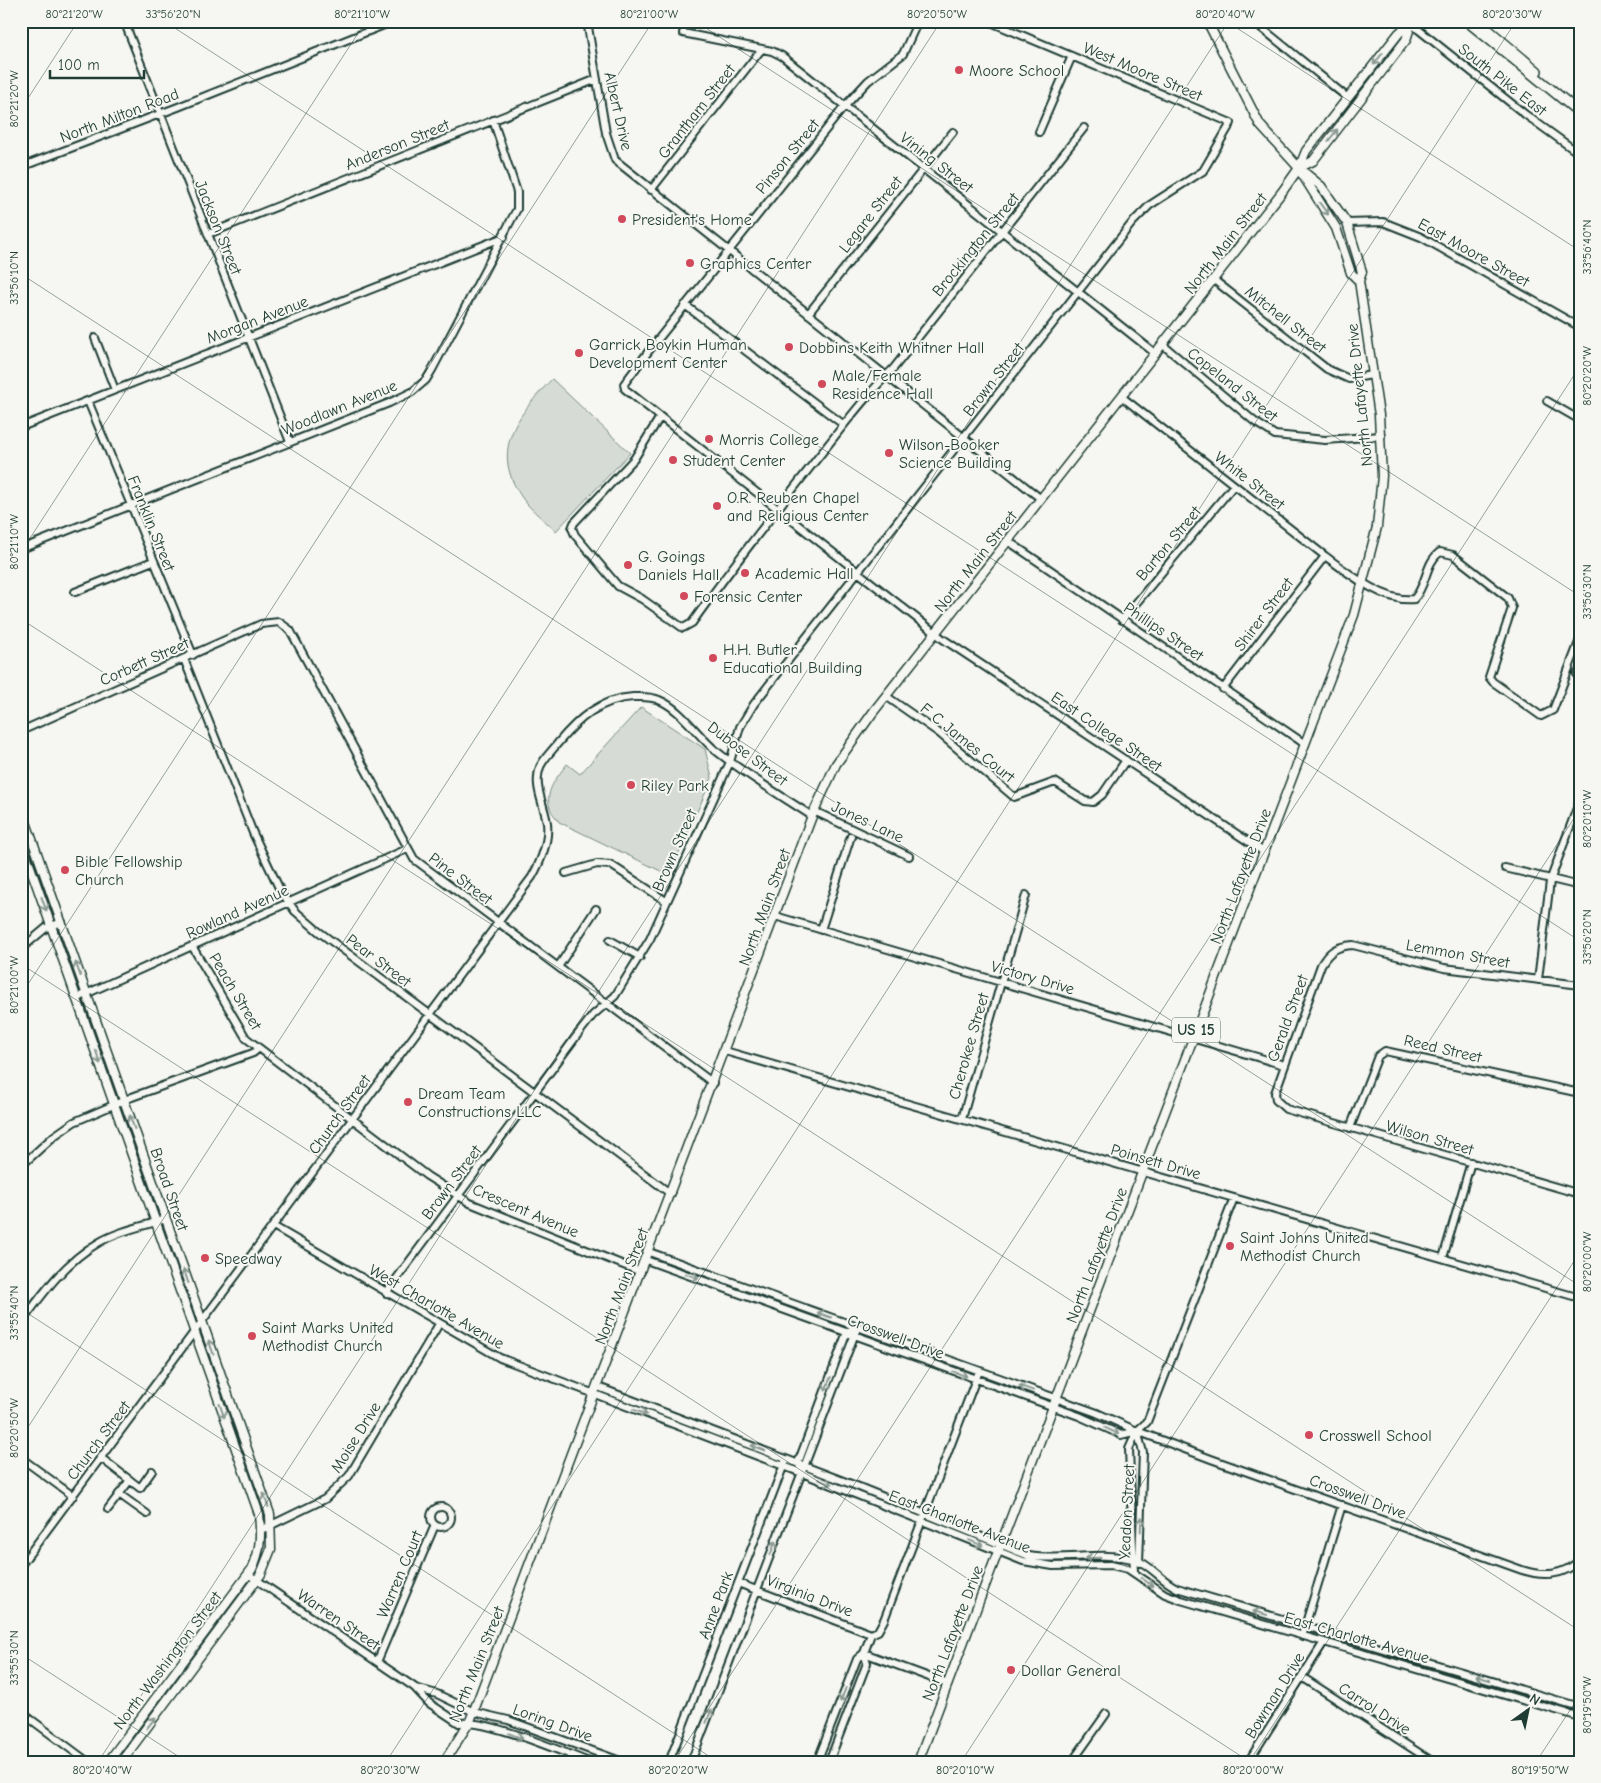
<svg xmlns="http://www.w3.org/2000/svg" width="1601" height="1783" viewBox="0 0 1601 1783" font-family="'Comic Neue',sans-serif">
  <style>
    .green { fill: #d6dbd6; stroke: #7a8c85 }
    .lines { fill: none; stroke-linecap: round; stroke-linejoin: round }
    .minor-casing { stroke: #1f3d34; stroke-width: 10 }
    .major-casing { stroke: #1f3d34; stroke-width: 11 }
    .highway-casing { stroke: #1f3d34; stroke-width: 12 }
    .minor { stroke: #f6f6f2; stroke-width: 6 }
    .major { stroke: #f6f6f2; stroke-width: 8 }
    .highway { stroke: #f6f6f2; stroke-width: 9 }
    .oneway { stroke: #8a9a93 }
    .ticks { fill: none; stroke: #1f3d34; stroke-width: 1; stroke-opacity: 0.45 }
    .poi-dot { fill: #d1495b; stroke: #f6f6f2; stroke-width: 2 }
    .labels { text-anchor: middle; stroke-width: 4; stroke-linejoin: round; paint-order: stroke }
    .shield { fill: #f6f6f2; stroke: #60746d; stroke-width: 1 }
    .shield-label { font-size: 15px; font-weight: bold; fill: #1f3d34 }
    .poi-label { font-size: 16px; fill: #1f3d34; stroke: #f6f6f2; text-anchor: start }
    .street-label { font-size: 16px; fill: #1f3d34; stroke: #f6f6f2 }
    .neatline { fill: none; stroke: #1f3d34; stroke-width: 2 }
    .ticks-label { font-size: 12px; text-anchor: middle; fill: #1f3d34 }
  </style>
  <rect width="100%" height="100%" fill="#f6f6f2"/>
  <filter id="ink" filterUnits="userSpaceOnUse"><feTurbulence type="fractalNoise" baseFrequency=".02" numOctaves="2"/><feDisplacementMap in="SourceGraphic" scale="10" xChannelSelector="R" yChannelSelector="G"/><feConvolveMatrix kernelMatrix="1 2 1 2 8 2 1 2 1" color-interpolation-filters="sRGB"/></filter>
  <g filter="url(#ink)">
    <path class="green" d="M 552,379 L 630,453 L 556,531 C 545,521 532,511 523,499 C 488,450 518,415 552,379 Z
      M 641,707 L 705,749 L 712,778 L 669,875 L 559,822 C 557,818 551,813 550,808 C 544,791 558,776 567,764 L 580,774 Z"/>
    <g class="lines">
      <g class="minor-casing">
        <path id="minor" d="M 124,21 L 290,442
          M 587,21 L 606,133 L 615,160 L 1041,499
          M 918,21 L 903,54 L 868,81 L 844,107 L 648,352 L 624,384 L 625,389 L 943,639 L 1264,852
          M 1253,21 L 1348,98
          M 1579,21 L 1580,22
          M 1409,22 L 1526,115 L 1580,154
          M 683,33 L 772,51 L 782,56 L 1156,354
          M 1039,132 L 1072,56
          M 21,167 L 178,107 L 394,21
          M 651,190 L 761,50
          M 1347,223 L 1383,222 L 1421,237 L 1580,327
          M 208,234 L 597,79
          M 1214,280 L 1327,369 L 1349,379 L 1372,375
          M 685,305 L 844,425
          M 808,314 L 953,132
          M 95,338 L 115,390
          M 1163,345 L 1255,422 L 1275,435 L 1325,440 L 1381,436
          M 1122,397 L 1325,556 C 1348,573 1385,603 1414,599 C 1427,585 1425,563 1440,552 L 1453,555 L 1508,598 L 1512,608 L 1489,677 L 1493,682 L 1541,716 L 1553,710 L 1579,642
          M 88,401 L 193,655
          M 1547,401 L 1580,420
          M 660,417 L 634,459 L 574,523 L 572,528 L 575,535 L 618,586 L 642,599 L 683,628 L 692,623 C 730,569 771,517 812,465 C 838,433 863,398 893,369 L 1084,128
          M 21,427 L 504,237
          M 1008,541 L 1305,744
          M 21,549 L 389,403 L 412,392 L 426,380 L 432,370 L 517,209 L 517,192 L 493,120
          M 75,592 L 153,561
          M 1122,620 L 1234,485
          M 184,659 L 253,833 L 280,890 L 295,911 L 318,931 L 671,1194
          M 1577,674 L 1580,676
          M 1223,689 L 1325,556
          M 886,696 L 939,733 L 1014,797 L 1055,782 L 1085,801 L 1093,802 L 1102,795 L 1126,760
          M 21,731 L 261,624 L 279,622 L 290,630 L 414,859 L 713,1083
          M 814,811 L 909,856
          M 1505,868 L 1580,886
          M 566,873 L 597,864 L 611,865 L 666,901
          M 775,916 L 1284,1065
          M 821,930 L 851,836
          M 610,940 L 640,957
          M 192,946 L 246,1038 L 427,1176 L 470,1203 L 641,1272
          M 21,949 L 46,928 L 62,922
          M 558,967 L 596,909
          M 1538,980 L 1550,881 L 1580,800
          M 1580,985 L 1444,968 L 1353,945 C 1337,946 1329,951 1321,965 L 1275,1093 L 1276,1100 L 1286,1109 L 1580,1194
          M 77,998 L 407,849
          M 725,1051 L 1580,1298
          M 962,1119 L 1026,895
          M 1350,1128 L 1378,1056 L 1385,1051 L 1580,1093
          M 21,1166 L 54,1136 L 74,1122 L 132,1097 L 253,1053 L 258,1049
          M 273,1226 L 500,1358 L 802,1473 L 1023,1561 L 1053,1566 L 1111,1565 L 1128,1569 L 1165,1594 L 1181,1600 L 1580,1717
          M 649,1252 L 1097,1413 L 1137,1431 L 1211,1459 L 1522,1570 C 1544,1577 1563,1576 1580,1560
          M 1443,1258 L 1471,1162
          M 646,1260 L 1079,1416 L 1117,1433 L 1121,1435 L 1137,1431
          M 386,1293 L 575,1038 L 593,1015 L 615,996 L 650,939 L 730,762 L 740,727 L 754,704 L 1132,223 L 1150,205 L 1203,171 L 1231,123 L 988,21
          M 21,1323 C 43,1293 65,1262 98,1243 C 118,1231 144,1226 166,1219
          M 598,1387 L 859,1487 L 1029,1556 C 1063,1562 1104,1550 1136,1560 C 1150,1564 1161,1581 1177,1588 L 1580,1707
          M 1137,1431 L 1143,1452 L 1139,1563
          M 21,1458 L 73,1496
          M 101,1458 L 140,1488 L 152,1471
          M 800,1467 L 798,1463 L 847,1332 L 851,1330
          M 119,1494 L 147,1514
          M431 1517a10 10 0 1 1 20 0a10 10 0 1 1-20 0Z
          M 108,1509 L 130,1480
          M 261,1530 L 325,1499 L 349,1476 L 439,1324
          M 21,1565 L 532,877 C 541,861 549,841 547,823 C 544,803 533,787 540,767 C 544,758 552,751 558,743 C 578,719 600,699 633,697 C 642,697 651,696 659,700 C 681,709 697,735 715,750 C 746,775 780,795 812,816
          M 1134,1572 L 1129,1449 L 1137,1431 L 1147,1422 L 1234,1198
          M 248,1574 L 414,1687 L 429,1703 L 459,1723 C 486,1719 560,1751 589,1762
          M 738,1583 L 871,1634
          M 1302,1636 L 1342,1505
          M 864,1653 L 948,1684
          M 377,1662 L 435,1525
          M 1302,1677 L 1433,1762
          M 415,1688 L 437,1694 L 474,1712 L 508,1720 L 623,1762
          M 21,1712 L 88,1762
          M 669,1762 L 785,1462
          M 691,1762 L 856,1331
          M 817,1762 L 857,1659 L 864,1653 L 871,1634 L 878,1631 L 884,1620 L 979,1371
          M 829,1762 L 867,1663 L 864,1653
          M 1072,1762 L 1106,1714
          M 1248,1762 L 1324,1642"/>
      </g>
      <g class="major-casing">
        <path id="major" d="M 1299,168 L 1313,161 L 1406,40 L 1411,24
          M 1302,174 L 1336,228 L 1351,273 L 1359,281
          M 21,808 L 270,1514 L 271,1549 L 261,1574 L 121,1762
          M 21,841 L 259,1514 C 261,1534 261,1550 252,1569 L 108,1762
          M 444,1762 L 470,1721 L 812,816 L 836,764 L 874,711 L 1282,192 L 1299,168 L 1306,151 L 1399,33 L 1413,21
          M 918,1762 L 1354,615 L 1377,527 L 1382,476 L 1379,415 L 1359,281 L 1362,272 L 1347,223 L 1321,186 L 1299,168 L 1260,125 L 1207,21"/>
      </g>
      <g class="highway-casing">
        <path id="highway" d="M 1467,21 L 1580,113
          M 1478,21 L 1537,71"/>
      </g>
      <use href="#minor" class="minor"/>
      <use href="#major" class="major"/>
      <use href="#highway" class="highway"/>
    </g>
    <defs><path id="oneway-shaft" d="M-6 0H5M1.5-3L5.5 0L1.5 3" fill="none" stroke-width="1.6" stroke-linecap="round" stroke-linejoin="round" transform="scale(1.25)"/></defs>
    <g class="oneway">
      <use href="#oneway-shaft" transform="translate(1378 59) rotate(128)"/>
      <use href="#oneway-shaft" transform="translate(1333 135) rotate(-52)"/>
      <use href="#oneway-shaft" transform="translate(1324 209) rotate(54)"/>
      <use href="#oneway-shaft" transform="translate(44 904) rotate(70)"/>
      <use href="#oneway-shaft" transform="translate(78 969) rotate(-110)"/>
      <use href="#oneway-shaft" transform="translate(98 1057) rotate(71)"/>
      <use href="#oneway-shaft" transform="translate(132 1122) rotate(-109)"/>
      <use href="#oneway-shaft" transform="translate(186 1276) rotate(-109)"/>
      <use href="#oneway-shaft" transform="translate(692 1276) rotate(20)"/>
      <use href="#oneway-shaft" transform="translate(824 1315) rotate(-161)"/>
      <use href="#oneway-shaft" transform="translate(211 1347) rotate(-109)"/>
      <use href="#oneway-shaft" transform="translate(960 1374) rotate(20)"/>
      <use href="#oneway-shaft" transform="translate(828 1384) rotate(111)"/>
      <use href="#oneway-shaft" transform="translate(1026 1388) rotate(-160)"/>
      <use href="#oneway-shaft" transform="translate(222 1411) rotate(71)"/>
      <use href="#oneway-shaft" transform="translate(640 1412) rotate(21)"/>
      <use href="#oneway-shaft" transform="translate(1112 1431) rotate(25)"/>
      <use href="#oneway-shaft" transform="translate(758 1448) rotate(-159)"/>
      <use href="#oneway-shaft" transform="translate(825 1482) rotate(22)"/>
      <use href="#oneway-shaft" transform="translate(266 1500) rotate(-109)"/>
      <use href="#oneway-shaft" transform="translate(1141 1524) rotate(-88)"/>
      <use href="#oneway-shaft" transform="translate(976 1543) rotate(22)"/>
      <use href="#oneway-shaft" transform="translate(773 1548) rotate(-69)"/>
      <use href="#oneway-shaft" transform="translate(1093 1558) rotate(178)"/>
      <use href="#oneway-shaft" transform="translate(1147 1582) rotate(37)"/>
      <use href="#oneway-shaft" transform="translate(1260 1613) rotate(-164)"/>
      <use href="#oneway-shaft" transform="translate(1483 1678) rotate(-163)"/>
      <use href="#oneway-shaft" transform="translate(843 1695) rotate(111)"/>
      <use href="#oneway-shaft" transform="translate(709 1716) rotate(-69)"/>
      <use href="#oneway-shaft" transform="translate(151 1723) rotate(-52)"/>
      <use href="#oneway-shaft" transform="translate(516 1736) rotate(20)"/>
    </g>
  </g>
  <path class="ticks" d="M 164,21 L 1580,941M 695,21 L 1580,596M 1226,21 L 1580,251M 21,109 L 78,21M 21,274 L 1580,1286M 21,552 L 366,21M 21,619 L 1580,1631M 21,964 L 1250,1762M 21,995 L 653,21M 21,1309 L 718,1762M 21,1438 L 941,21M 21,1654 L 187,1762M 98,1762 L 1229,21M 386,1762 L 1516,21M 674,1762 L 1580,366M 961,1762 L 1580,809M 1249,1762 L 1580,1252M 1536,1762 L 1580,1695"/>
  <g class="poi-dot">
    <circle cx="959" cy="70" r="5"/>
    <circle cx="622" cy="219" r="5"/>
    <circle cx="690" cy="263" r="5"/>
    <circle cx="789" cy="347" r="5"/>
    <circle cx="579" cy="353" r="5"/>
    <circle cx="822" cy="384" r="5"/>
    <circle cx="709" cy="439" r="5"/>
    <circle cx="889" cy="453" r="5"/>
    <circle cx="673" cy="460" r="5"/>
    <circle cx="717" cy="506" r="5"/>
    <circle cx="628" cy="565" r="5"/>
    <circle cx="745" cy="573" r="5"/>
    <circle cx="684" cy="596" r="5"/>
    <circle cx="713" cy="658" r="5"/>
    <circle cx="631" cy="785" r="5"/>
    <circle cx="65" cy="870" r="5"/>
    <circle cx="408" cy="1102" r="5"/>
    <circle cx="1230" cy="1246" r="5"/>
    <circle cx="205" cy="1258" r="5"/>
    <circle cx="252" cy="1336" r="5"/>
    <circle cx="1309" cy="1435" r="5"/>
    <circle cx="1011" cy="1670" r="5"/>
  </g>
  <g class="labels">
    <rect class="shield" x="1172" y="1017.5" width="48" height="25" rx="4"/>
    <g class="shield-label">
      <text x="1196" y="1035">US 15</text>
    </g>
    <g class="poi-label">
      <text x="969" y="76">Moore School</text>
      <text x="632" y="225">President's Home</text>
      <text x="700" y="269">Graphics Center</text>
      <text x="589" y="350">Garrick Boykin Human<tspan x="589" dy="18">Development Center</tspan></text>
      <text x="799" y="353">Dobbins Keith Whitner Hall</text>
      <text x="832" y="381">Male/Female<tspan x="832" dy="18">Residence Hall</tspan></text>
      <text x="719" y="445">Morris College</text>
      <text x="899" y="450">Wilson-Booker<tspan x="899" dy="18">Science Building</tspan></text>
      <text x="683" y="466">Student Center</text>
      <text x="727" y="503">O.R. Reuben Chapel<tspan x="727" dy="18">and Religious Center</tspan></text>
      <text x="638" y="562">G. Goings<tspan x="638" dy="18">Daniels Hall</tspan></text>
      <text x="755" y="579">Academic Hall</text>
      <text x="694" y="602">Forensic Center</text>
      <text x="723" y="655">H.H. Butler<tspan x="723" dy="18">Educational Building</tspan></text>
      <text x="641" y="791">Riley Park</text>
      <text x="75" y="867">Bible Fellowship<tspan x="75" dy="18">Church</tspan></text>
      <text x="418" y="1099">Dream Team<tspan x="418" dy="18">Constructions LLC</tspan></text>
      <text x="1240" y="1243">Saint Johns United<tspan x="1240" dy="18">Methodist Church</tspan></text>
      <text x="215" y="1264">Speedway</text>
      <text x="262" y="1333">Saint Marks United<tspan x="262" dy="18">Methodist Church</tspan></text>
      <text x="1319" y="1441">Crosswell School</text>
      <text x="1021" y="1676">Dollar General</text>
    </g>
    <g class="street-label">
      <text transform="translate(1143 71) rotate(23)" y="6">West Moore Street</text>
      <text transform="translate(1503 79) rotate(38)" y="6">South Pike East</text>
      <text transform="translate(619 111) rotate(77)" y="6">Albert Drive</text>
      <text transform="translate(696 111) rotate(-52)" y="6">Grantham Street</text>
      <text transform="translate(119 115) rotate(-21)" y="6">North Milton Road</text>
      <text transform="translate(397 144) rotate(-22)" y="6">Anderson Street</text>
      <text transform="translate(787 156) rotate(-51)" y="6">Pinson Street</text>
      <text transform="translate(937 162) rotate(38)" y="6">Vining Street</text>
      <text transform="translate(870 214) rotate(-52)" y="6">Legare Street</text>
      <text transform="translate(219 227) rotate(68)" y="6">Jackson Street</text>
      <text transform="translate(1225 243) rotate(-52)" y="6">North Main Street</text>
      <text transform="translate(975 244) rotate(-51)" y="6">Brockington Street</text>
      <text transform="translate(1474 252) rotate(29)" y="6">East Moore Street</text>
      <text transform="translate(257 319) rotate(-21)" y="6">Morgan Avenue</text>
      <text transform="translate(1286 319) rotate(38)" y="6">Mitchell Street</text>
      <text transform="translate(993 379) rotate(-52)" y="6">Brown Street</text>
      <text transform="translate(1233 384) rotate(38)" y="6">Copeland Street</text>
      <text transform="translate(1359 395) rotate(-96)" y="6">North Lafayette Drive</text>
      <text transform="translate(339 407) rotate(-22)" y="6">Woodlawn Avenue</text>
      <text transform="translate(1250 480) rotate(38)" y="6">White Street</text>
      <text transform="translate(152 523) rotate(68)" y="6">Franklin Street</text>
      <text transform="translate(1168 543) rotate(-50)" y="6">Barton Street</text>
      <text transform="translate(975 561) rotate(-52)" y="6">North Main Street</text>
      <text transform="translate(1263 614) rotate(-53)" y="6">Shirer Street</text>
      <text transform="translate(1164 631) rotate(34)" y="6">Phillips Street</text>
      <text transform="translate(144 661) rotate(-24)" y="6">Corbett Street</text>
      <text transform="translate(1107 731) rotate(34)" y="6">East College Street</text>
      <text transform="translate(968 742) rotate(39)" y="6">F C James Court</text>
      <text transform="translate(748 753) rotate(37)" y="6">Dubose Street</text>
      <text transform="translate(868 821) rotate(25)" y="6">Jones Lane</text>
      <text transform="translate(674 850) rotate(-66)" y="6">Brown Street</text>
      <text transform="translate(1240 876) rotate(-69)" y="6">North Lafayette Drive</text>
      <text transform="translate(461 878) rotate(37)" y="6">Pine Street</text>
      <text transform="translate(764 907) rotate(-70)" y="6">North Main Street</text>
      <text transform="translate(237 911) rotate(-24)" y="6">Rowland Avenue</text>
      <text transform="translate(1458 953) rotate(10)" y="6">Lemmon Street</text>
      <text transform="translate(379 960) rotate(37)" y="6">Pear Street</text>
      <text transform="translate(1033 977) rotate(16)" y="6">Victory Drive</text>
      <text transform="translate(236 991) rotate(59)" y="6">Peach Street</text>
      <text transform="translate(1287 1018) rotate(-70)" y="6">Gerald Street</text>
      <text transform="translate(968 1046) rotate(-74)" y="6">Cherokee Street</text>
      <text transform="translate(1443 1048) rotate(13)" y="6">Reed Street</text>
      <text transform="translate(339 1114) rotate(-54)" y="6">Church Street</text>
      <text transform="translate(1430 1137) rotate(16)" y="6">Wilson Street</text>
      <text transform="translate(1156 1161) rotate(16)" y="6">Poinsett Drive</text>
      <text transform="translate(451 1182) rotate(-53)" y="6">Brown Street</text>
      <text transform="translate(170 1189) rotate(71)" y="6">Broad Street</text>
      <text transform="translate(526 1210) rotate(23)" y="6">Crescent Avenue</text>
      <text transform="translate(1096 1255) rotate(-69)" y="6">North Lafayette Drive</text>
      <text transform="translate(621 1286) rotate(-69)" y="6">North Main Street</text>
      <text transform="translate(437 1306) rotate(30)" y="6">West Charlotte Avenue</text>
      <text transform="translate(896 1336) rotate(20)" y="6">Crosswell Drive</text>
      <text transform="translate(355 1437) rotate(-58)" y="6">Moise Drive</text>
      <text transform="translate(98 1440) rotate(-53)" y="6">Church Street</text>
      <text transform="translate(1358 1496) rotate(20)" y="6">Crosswell Drive</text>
      <text transform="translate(1126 1512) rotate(-87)" y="6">Yeadon Street</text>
      <text transform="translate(960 1521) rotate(21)" y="6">East Charlotte Avenue</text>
      <text transform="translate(399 1574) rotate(-67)" y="6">Warren Court</text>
      <text transform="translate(810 1595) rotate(21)" y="6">Virginia Drive</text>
      <text transform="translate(715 1605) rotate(-69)" y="6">Anne Park</text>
      <text transform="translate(339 1619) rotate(34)" y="6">Warren Street</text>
      <text transform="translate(952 1633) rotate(-69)" y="6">North Lafayette Drive</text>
      <text transform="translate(1357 1637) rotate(16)" y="6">East Charlotte Avenue</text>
      <text transform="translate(167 1660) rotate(-53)" y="6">North Washington Street</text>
      <text transform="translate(476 1664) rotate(-68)" y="6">North Main Street</text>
      <text transform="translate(1274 1695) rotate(-58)" y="6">Bowman Drive</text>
      <text transform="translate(1375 1708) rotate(33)" y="6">Carrol Drive</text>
      <text transform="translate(553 1722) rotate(20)" y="6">Loring Drive</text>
    </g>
  </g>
  <rect width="1601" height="1783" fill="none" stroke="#f6f6f2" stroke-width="55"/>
  <g transform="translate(1528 1710) rotate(33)" stroke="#f6f6f2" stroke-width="4" paint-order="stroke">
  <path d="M0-4L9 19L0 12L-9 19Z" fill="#1f3d34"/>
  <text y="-8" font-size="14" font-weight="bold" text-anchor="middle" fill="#1f3d34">N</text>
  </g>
  <path d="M50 70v8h94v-8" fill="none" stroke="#1f3d34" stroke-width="2.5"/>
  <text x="58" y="70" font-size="15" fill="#1f3d34" stroke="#f6f6f2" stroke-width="4" paint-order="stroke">100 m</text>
  <rect x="28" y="28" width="1546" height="1728" class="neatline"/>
  <g class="ticks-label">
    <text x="74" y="18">80°21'20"W</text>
    <text x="173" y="18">33°56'20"N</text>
    <text x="362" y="18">80°21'10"W</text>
    <text x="649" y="18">80°21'00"W</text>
    <text x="937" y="18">80°20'50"W</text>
    <text x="1225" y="18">80°20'40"W</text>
    <text x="1512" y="18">80°20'30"W</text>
    <text transform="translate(14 99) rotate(-90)" y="4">80°21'20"W</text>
    <text transform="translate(1587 247) rotate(-90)" y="4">33°56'40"N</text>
    <text transform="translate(14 278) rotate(-90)" y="4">33°56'10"N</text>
    <text transform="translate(1587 376) rotate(-90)" y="4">80°20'20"W</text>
    <text transform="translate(14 542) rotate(-90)" y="4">80°21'10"W</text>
    <text transform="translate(1587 592) rotate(-90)" y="4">33°56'30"N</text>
    <text transform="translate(1587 819) rotate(-90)" y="4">80°20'10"W</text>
    <text transform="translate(1587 937) rotate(-90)" y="4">33°56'20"N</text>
    <text transform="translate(14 985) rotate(-90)" y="4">80°21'00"W</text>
    <text transform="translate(1587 1262) rotate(-90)" y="4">80°20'00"W</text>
    <text transform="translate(14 1313) rotate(-90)" y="4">33°55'40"N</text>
    <text transform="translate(14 1428) rotate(-90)" y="4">80°20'50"W</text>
    <text transform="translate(14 1658) rotate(-90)" y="4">33°55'30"N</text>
    <text transform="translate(1587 1705) rotate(-90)" y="4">80°19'50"W</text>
    <text x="102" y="1774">80°20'40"W</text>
    <text x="390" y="1774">80°20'30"W</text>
    <text x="678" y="1774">80°20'20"W</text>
    <text x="965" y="1774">80°20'10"W</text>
    <text x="1253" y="1774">80°20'00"W</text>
    <text x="1540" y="1774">80°19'50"W</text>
  </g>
</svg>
